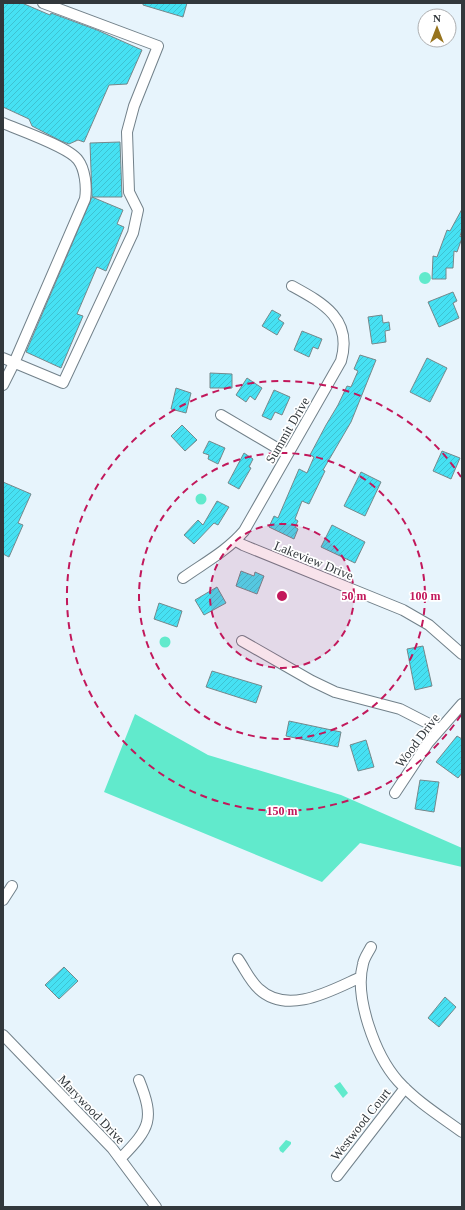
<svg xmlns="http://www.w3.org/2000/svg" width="465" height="1210" viewBox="0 0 465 1210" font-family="Georgia,serif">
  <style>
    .water { fill: #61eacc }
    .building { fill: url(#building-hatch); stroke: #75888b }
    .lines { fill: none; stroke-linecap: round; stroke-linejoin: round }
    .minor-casing { stroke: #72818a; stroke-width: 12 }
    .minor { stroke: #fff; stroke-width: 10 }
    .ring { fill: none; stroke: #c2185b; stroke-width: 2; stroke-dasharray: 7 5 }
    .labels { text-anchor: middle; stroke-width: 3.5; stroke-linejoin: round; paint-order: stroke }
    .street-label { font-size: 13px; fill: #32383c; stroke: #fff }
    .centre { fill: #c2185b; stroke: #fff; stroke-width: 2 }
    .ring-label { font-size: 12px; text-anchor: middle; font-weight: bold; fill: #c2185b; stroke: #fff; stroke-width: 3.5; stroke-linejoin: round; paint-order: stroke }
  </style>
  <defs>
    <pattern id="building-hatch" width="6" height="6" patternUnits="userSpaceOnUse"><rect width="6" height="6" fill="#46e1f3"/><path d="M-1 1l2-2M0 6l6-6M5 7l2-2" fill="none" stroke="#3ec2d1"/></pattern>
  </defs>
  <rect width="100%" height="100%" fill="#e7f4fc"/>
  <path class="water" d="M419 278a6 6 0 1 1 12 0a6 6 0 1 1-12 0Z
    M195.5 499a5.5 5.5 0 1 1 11 0a5.5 5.5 0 1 1-11 0Z
    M159.5 642a5.5 5.5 0 1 1 11 0a5.5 5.5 0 1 1-11 0Z
    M 135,714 L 208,755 L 341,795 L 462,848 L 462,867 L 360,843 L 322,882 L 104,792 Z
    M 340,1082 L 348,1093 L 343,1098 L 334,1086 Z
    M 286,1140 L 291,1142 L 291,1144 L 283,1153 L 280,1151 L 279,1148 Z"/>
  <path class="building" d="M 3,3 L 22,3 L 50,15 L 51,13 L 97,30 L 142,50 L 127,84 L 109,85 L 84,142 L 78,140 L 69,144 L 61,141 L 32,126 L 29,119 L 3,107 Z
    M 143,3 L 187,3 L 183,17 L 143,5 Z
    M 120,142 L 122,197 L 92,197 L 90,143 Z
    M 92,197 L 123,210 L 117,224 L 124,227 L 106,271 L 97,267 L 77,314 L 83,316 L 61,368 L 26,352 Z
    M 462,209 L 462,230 L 460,236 L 462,238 L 457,252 L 454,251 L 453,268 L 446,268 L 446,279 L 432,279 L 433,256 L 437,257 L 447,230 L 450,231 Z
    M 453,292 L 457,301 L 453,303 L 459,318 L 439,327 L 428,302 Z
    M 272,310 L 281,315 L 278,319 L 284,323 L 277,335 L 262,326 Z
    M 382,315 L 383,323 L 389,322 L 390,330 L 385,331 L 386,342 L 372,344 L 368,317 Z
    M 302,331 L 322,339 L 318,349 L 313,347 L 309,357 L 294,350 Z
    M 360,355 L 376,360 L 351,422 L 323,470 L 325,471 L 309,504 L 302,501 L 295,519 L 298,521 L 295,527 L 298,529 L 294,539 L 269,527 L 274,516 L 278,518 L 299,469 L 307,473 L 314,457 L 310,455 L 326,425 L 338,405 L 347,386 L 351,387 L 358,371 L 354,369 Z
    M 427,358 L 447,368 L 430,402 L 410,392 Z
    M 210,373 L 232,374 L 232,388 L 210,388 Z
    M 247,378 L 262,388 L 255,400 L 250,396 L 246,402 L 236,395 Z
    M 176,388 L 191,393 L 186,413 L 171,409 Z
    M 274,390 L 290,397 L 282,415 L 275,412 L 271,420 L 262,416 Z
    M 182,425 L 197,440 L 185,451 L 171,436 Z
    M 209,441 L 225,448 L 218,464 L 208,459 L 209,455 L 203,453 Z
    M 442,451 L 460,458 L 451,479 L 433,471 Z
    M 244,453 L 253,459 L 249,467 L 251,468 L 239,489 L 228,483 Z
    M 361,472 L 381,482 L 365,516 L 344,506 Z
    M 3,482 L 31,494 L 18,523 L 23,525 L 9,557 L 3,554 Z
    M 217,501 L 229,507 L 218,525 L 214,523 L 194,544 L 184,535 L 198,520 L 203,525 Z
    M 332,525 L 365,542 L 355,563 L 321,547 Z
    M 241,571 L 254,576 L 255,572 L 264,576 L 257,594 L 236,586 Z
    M 217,587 L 226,603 L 204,615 L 195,600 Z
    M 159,603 L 182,611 L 177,627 L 154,619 Z
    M 423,646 L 432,686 L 415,690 L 407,649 Z
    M 212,671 L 262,686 L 256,703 L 206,687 Z
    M 289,721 L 341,732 L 338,747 L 286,736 Z
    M 457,736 L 462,739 L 462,773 L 458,778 L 436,762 Z
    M 366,740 L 374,767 L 358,771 L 350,745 Z
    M 420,780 L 439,782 L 434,812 L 415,809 Z
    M 64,967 L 78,981 L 59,999 L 45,985 Z
    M 445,997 L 456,1007 L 439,1027 L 428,1018 Z"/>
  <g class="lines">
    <g class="minor-casing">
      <path id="minor" d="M 3,123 C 19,130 69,147 78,160 C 85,169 87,187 85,199 L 14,363 L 3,385
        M 3,358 L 63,383 L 133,233 L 138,210 L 129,192 L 127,132 L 134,106 L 158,46 L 43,3
        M 221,415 L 287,454
        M 236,541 L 243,545 L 403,610 L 429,625 L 462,654
        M 183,578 C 204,563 227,551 244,531 L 341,361 C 353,319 323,303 292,286
        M 242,641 L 312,681 L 335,692 L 400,709 L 439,729
        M 395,793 L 428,743 L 462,704
        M 3,900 L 12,886
        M 371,947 C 368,953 364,958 363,964 C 354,997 375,1055 398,1081 C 416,1101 440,1116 462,1132
        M 238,959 C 245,969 250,981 259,989 C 288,1016 332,990 361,977
        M 3,1035 L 112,1148 L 156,1207
        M 121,1158 C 150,1128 155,1120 139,1080
        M 337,1176 L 405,1088"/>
    </g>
    <use href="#minor" class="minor"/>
  </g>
  <circle cx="282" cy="596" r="72" fill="#c2185b" fill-opacity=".12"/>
  <g class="ring">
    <circle cx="282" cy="596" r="72"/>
    <circle cx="282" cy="596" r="143"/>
    <path d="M461 715A215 215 0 1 1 461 477"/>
  </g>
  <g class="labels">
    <g class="street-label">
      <text transform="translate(287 430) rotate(-60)" y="5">Summit Drive</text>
      <text transform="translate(314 560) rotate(22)" y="5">Lakeview Drive</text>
      <text transform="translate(417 740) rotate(-53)" y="5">Wood Drive</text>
      <text transform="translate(92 1109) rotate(46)" y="5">Marywood Drive</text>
      <text transform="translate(360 1124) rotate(-52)" y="5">Westwood Court</text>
    </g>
  </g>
  <circle cx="282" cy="596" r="6" class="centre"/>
  <g class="ring-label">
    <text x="354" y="600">50 m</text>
    <text x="425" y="600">100 m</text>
    <text x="282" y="815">150 m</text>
  </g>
  <rect width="465" height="1210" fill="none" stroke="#32383c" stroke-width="8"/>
  <g transform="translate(437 28)"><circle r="19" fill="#ffffff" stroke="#adafb1"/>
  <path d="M0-3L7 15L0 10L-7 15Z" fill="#97741e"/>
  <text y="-6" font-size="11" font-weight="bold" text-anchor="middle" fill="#32383c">N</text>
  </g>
</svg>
